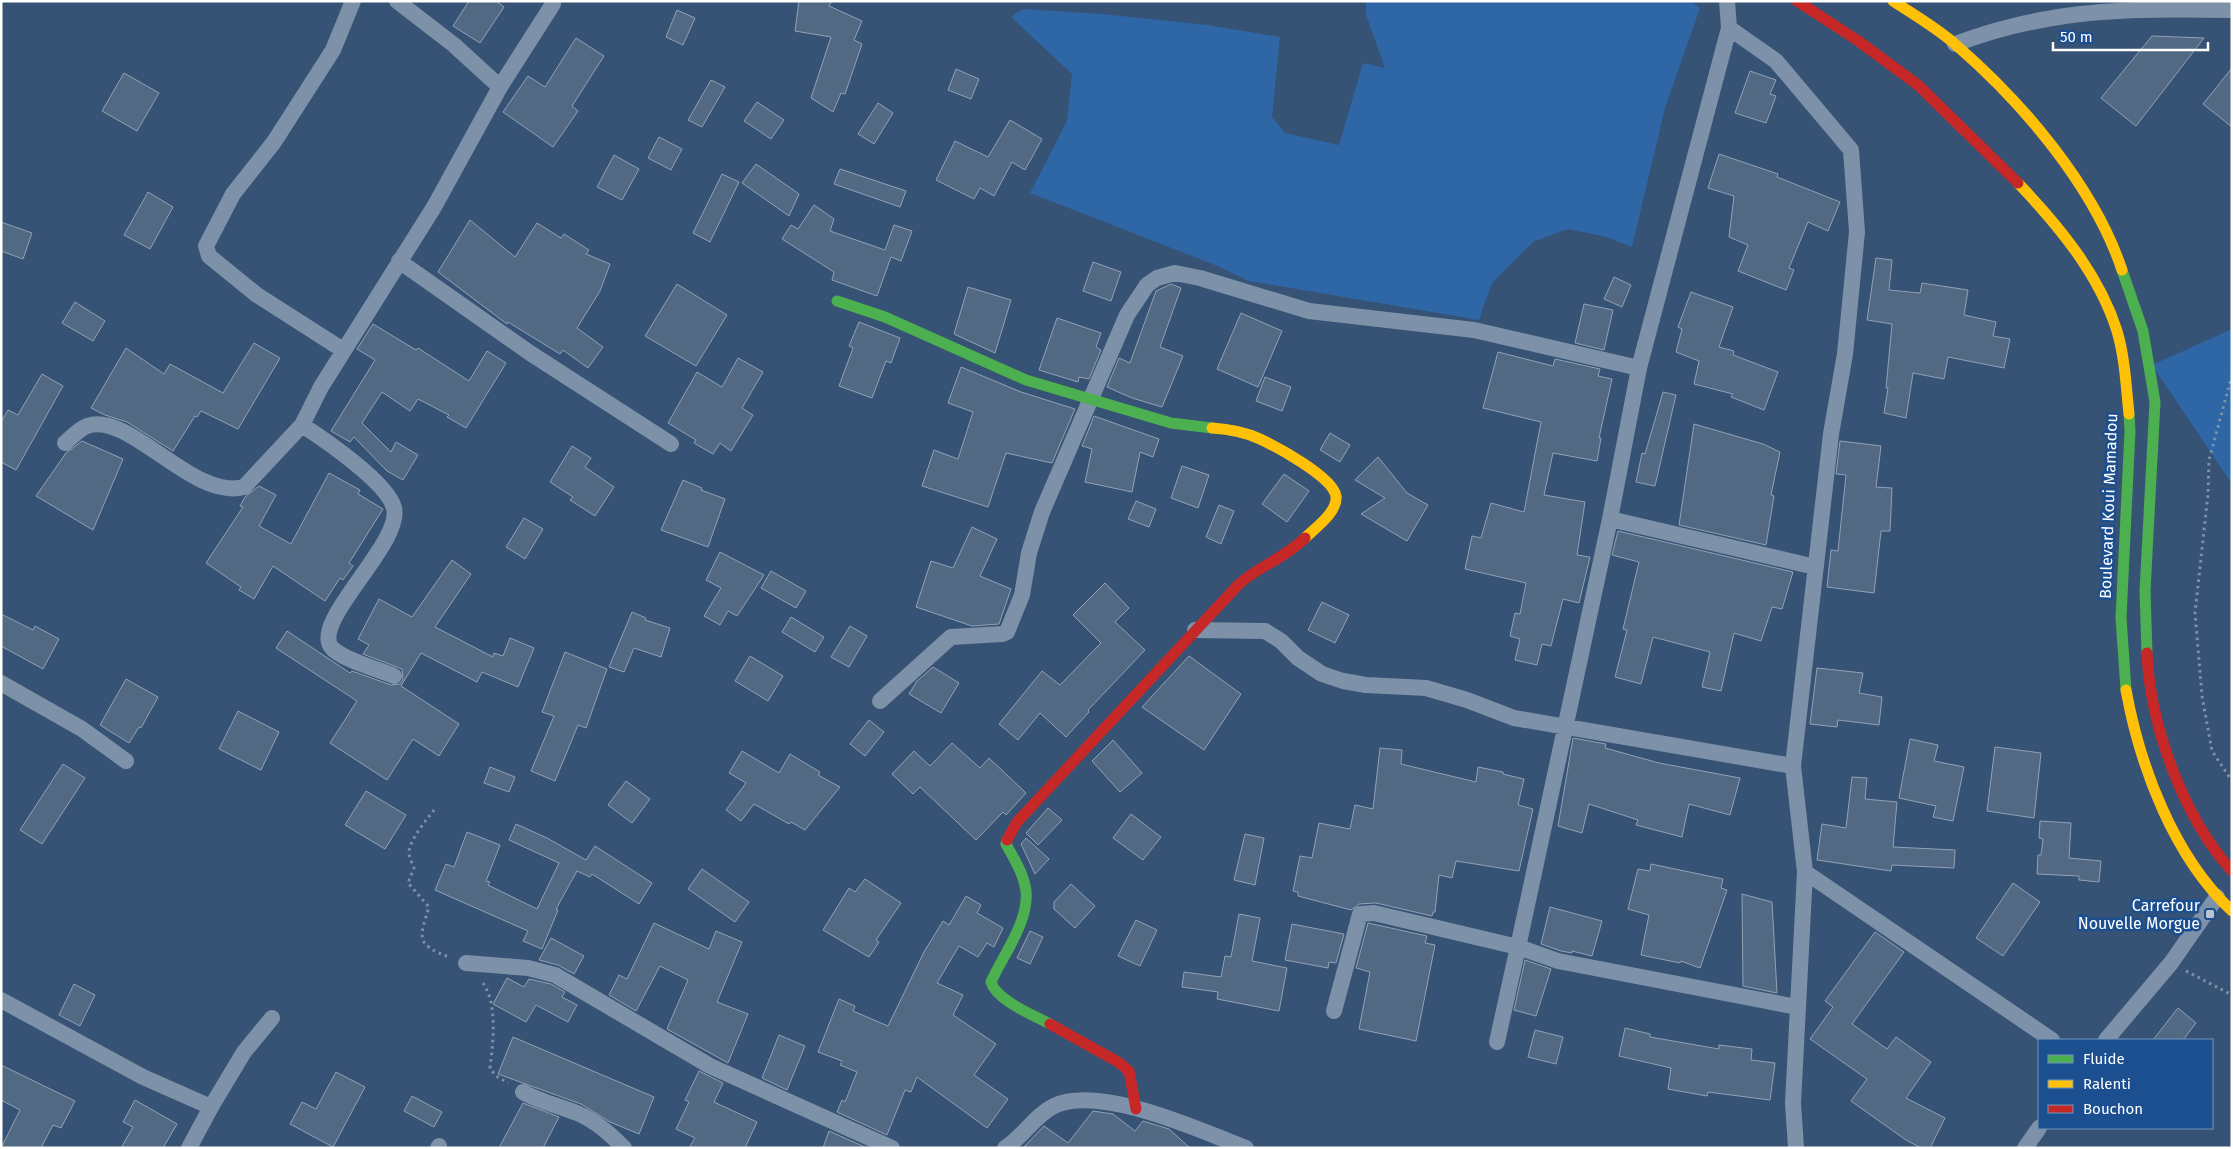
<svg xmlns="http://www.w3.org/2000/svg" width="2233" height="1149" viewBox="0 0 2233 1149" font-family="'Fira Sans',sans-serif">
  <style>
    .green { fill: #2f66a5 }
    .building { fill: #526984; stroke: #92a2b6 }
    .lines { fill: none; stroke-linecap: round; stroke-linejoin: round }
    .path { stroke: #7d92a8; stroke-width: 3; stroke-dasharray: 2.5 4; stroke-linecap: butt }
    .street { stroke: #7d92a8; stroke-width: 16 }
    .fast { stroke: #4caf50; stroke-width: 11 }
    .slow { stroke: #ffc107; stroke-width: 11 }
    .jam { stroke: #c62828; stroke-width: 11 }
    .poi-dot { fill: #b9c2ce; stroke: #1b4f8f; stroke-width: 2 }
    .labels { text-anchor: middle; stroke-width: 5; stroke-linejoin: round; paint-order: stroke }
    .street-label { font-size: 16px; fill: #fff; stroke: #1b4f8f }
    .poi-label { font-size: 16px; fill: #fff; stroke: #1b4f8f; text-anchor: end }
  </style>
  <rect width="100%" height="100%" fill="#365274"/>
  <path class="green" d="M 1366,1 L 1690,1 L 1700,8 L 1665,108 L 1632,247 L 1606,237 L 1568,229 L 1533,242 L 1492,283 L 1479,320 L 1249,281 L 1215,265 L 1030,193 L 1067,121 L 1072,74 L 1011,17 L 1023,9 L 1102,14 L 1208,25 L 1280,37 L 1272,117 L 1285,133 L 1339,145 L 1363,63 L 1385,68 L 1366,15 Z
    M 2232,329 L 2232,484 L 2152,365 Z"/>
  <path class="building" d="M 469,1 L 496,1 L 504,7 L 480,43 L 453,26 Z
    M 799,1 L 832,1 L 829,6 L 862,21 L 854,40 L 862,44 L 845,94 L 841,93 L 833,112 L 811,98 L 831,37 L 795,31 Z
    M 677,10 L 695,18 L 683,45 L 666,37 Z
    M 2152,36 L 2204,38 L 2136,126 L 2101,98 Z
    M 576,38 L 604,56 L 572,106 L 578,111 L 553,147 L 503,112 L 528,76 L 545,87 Z
    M 2232,68 L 2232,127 L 2203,104 Z
    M 956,69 L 979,79 L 971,99 L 948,90 Z
    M 1750,71 L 1776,80 L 1770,94 L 1776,96 L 1766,123 L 1735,113 Z
    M 124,73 L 159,93 L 137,131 L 102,111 Z
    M 711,80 L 725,87 L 702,127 L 688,120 Z
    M 757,102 L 784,120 L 771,139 L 744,121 Z
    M 878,103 L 893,113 L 874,144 L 858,134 Z
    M 1010,120 L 1042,139 L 1025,170 L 1012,162 L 994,196 L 980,188 L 974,199 L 936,180 L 955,141 L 988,157 Z
    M 659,137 L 682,149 L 671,170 L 648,158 Z
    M 1719,154 L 1778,174 L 1777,177 L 1840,202 L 1828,231 L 1808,222 L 1789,268 L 1794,270 L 1786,290 L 1738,271 L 1748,245 L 1729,237 L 1734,196 L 1708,188 Z
    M 614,155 L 639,169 L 622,200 L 597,187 Z
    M 756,164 L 799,194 L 789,216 L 742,183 Z
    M 840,169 L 906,191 L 900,207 L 834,184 Z
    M 722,174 L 739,182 L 710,242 L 693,233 Z
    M 148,192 L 173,207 L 150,249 L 124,235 Z
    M 814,205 L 834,219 L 830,231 L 885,250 L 894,225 L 912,231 L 901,261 L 891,257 L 877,296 L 832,280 L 834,272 L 782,239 L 791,225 L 798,229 Z
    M 470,220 L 515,257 L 537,223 L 561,238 L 564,234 L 589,250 L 586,254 L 610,264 L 600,291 L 577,328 L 603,347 L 588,368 L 563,350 L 560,354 L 508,322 L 507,324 L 438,272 Z
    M 1,222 L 32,233 L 23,259 L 1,251 Z
    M 1876,258 L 1892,260 L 1889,290 L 1920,293 L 1922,283 L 1968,290 L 1964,315 L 1996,322 L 1993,336 L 2010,339 L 2004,368 L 1948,357 L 1944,379 L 1913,373 L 1906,418 L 1884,413 L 1888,388 L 1886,388 L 1892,324 L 1867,320 Z
    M 1093,262 L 1121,272 L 1111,301 L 1083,291 Z
    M 1614,277 L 1631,285 L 1622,307 L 1604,299 Z
    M 677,284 L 727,315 L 696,366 L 645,336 Z
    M 1171,284 L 1181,288 L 1160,347 L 1183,356 L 1162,407 L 1132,398 L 1107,387 L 1119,358 L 1130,363 L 1156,291 Z
    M 968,287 L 1011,300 L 995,353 L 954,334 Z
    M 1691,292 L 1733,307 L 1719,347 L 1734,351 L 1733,355 L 1778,372 L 1764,410 L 1731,397 L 1733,394 L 1694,384 L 1699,361 L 1676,352 L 1682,329 L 1678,327 Z
    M 75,302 L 105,321 L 93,341 L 62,323 Z
    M 1584,304 L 1613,310 L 1604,350 L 1575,343 Z
    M 1241,313 L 1282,331 L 1258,387 L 1217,369 Z
    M 1057,318 L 1101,333 L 1096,347 L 1101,350 L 1089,379 L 1079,377 L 1078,382 L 1039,370 Z
    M 859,322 L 900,338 L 891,363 L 886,361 L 872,398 L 839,386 L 853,348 L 849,346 Z
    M 373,324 L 416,350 L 418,348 L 469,381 L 487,351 L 506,363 L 466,428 L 447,417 L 449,415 L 418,399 L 410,411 L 382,392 L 362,423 L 391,452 L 396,442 L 418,455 L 403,480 L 387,471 L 354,437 L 350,442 L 331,431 L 375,360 L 357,349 Z
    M 254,343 L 280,358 L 238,429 L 201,411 L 197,417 L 195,416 L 173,451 L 127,422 L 105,415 L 91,408 L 126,348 L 164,374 L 170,364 L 223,393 Z
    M 1498,352 L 1553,366 L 1555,359 L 1600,369 L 1598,376 L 1612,379 L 1599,438 L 1601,438 L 1597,461 L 1553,453 L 1544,495 L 1585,502 L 1577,555 L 1590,557 L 1579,603 L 1563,599 L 1551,646 L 1542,644 L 1537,665 L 1515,660 L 1520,639 L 1510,636 L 1515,613 L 1520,614 L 1526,583 L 1465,569 L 1472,536 L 1481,538 L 1491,503 L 1524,512 L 1541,422 L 1483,408 Z
    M 738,358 L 763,372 L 742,408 L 753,415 L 731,451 L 720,443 L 713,454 L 694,443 L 696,440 L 668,423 L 697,372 L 722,387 Z
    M 961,367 L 1021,392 L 1075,409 L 1052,463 L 1006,453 L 988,507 L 922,486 L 934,450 L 958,459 L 973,412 L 948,403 Z
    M 42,374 L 63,386 L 16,470 L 1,462 L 1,422 L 8,410 L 18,415 Z
    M 1265,377 L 1291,387 L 1282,411 L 1256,401 Z
    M 1663,392 L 1676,395 L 1655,486 L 1636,482 L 1642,453 L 1645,454 Z
    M 1094,416 L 1159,439 L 1153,457 L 1140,452 L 1132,492 L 1085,482 L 1092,449 L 1082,446 Z
    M 1694,424 L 1763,444 L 1780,452 L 1771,495 L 1774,496 L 1766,545 L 1679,525 Z
    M 1330,433 L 1350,445 L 1340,462 L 1320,450 Z
    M 82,441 L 123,459 L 93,530 L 36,496 L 66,453 Z
    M 1840,441 L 1881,446 L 1876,487 L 1892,488 L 1890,531 L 1881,531 L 1874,593 L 1827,587 L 1831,550 L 1838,551 L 1846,475 L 1836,474 Z
    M 572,446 L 591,458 L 585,467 L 614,487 L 595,516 L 570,500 L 573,497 L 550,482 Z
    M 1378,457 L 1407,493 L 1428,505 L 1407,541 L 1361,514 L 1385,498 L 1355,480 Z
    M 1182,466 L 1209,475 L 1198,508 L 1171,498 Z
    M 329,473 L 360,490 L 358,494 L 383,509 L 349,563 L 353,566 L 343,580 L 340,578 L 325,601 L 273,566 L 254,599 L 239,590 L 241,587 L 206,563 L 243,507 L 240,506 L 245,497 L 259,486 L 276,495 L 259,526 L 291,544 Z
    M 1284,474 L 1309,491 L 1287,522 L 1262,504 Z
    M 683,480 L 702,488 L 701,490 L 725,499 L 708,547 L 661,530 Z
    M 1136,501 L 1156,509 L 1149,527 L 1128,519 Z
    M 1219,505 L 1234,511 L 1221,544 L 1206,537 Z
    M 524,518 L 543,529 L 525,559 L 506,547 Z
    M 972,527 L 997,539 L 980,576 L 1011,589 L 999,624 L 972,626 L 916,607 L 931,561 L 953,568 Z
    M 1618,531 L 1793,572 L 1782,609 L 1772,607 L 1761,641 L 1734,633 L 1721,691 L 1702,687 L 1710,652 L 1653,637 L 1641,684 L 1615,677 L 1627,630 L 1623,629 L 1639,562 L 1612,555 Z
    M 720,552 L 764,575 L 737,616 L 728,611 L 720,625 L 704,616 L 721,588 L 706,580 Z
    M 452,560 L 471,574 L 435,627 L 493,657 L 494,653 L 503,656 L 510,638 L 534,648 L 518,687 L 482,672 L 477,682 L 421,653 L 401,686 L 459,724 L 439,756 L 413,739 L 387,780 L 330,743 L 357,701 L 276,648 L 287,631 L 350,673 L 352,671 L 391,685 L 400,684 L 403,679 L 402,669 L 363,654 L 369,645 L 358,639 L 379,599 L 412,617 Z
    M 771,571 L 806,591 L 796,608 L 761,588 Z
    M 1105,583 L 1129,608 L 1115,622 L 1145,650 L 1088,710 L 1089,712 L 1066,737 L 1040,713 L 1018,740 L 999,724 L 1042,671 L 1060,685 L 1101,643 L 1073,615 Z
    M 1322,602 L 1349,615 L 1335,643 L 1308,630 Z
    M 632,612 L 646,618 L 645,620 L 670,628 L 661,657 L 634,648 L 624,672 L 609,667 Z
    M 1,614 L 33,630 L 35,626 L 59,639 L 43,669 L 1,646 Z
    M 791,617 L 824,637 L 815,652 L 782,632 Z
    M 850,626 L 867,636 L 849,667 L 831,657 Z
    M 565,652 L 607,669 L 586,728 L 578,725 L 555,781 L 531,771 L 554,716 L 542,712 Z
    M 750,656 L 783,676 L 768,701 L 735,681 Z
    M 1189,656 L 1241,694 L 1204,750 L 1142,707 Z
    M 933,667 L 959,683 L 941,713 L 909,694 L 917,681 Z
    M 1817,668 L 1863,673 L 1859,693 L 1882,697 L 1879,725 L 1838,720 L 1837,727 L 1810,724 Z
    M 126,679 L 158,697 L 141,728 L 139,727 L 129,743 L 100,725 Z
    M 238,711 L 279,732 L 261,770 L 219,749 Z
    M 869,720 L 884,732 L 865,756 L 850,744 Z
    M 1573,738 L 1606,744 L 1605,748 L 1659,763 L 1740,778 L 1730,815 L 1689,804 L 1682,837 L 1636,825 L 1638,820 L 1589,804 L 1582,833 L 1558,826 Z
    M 1910,739 L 1938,745 L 1934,761 L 1964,767 L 1953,821 L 1933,817 L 1936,806 L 1899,798 Z
    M 1113,740 L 1142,773 L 1120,792 L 1092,761 Z
    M 952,743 L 980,768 L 989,758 L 1026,793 L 1006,815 L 1003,812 L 976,840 L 920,787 L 913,794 L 892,774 L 914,751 L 930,766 Z
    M 1995,747 L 2041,753 L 2034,818 L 1987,811 Z
    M 1380,748 L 1402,750 L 1401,764 L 1476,782 L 1478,767 L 1503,772 L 1503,774 L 1524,779 L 1518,805 L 1533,809 L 1519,871 L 1456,861 L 1452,878 L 1439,875 L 1435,912 L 1433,912 L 1432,916 L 1376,903 L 1359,904 L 1351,910 L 1298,896 L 1298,892 L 1293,891 L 1300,856 L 1312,858 L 1319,823 L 1350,829 L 1355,805 L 1373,809 Z
    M 742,751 L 779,773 L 790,754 L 820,772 L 818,775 L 840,787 L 805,830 L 791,822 L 789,824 L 754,804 L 741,821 L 726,810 L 746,783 L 729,773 Z
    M 63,764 L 85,778 L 42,844 L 20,830 Z
    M 490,767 L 515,777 L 509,792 L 484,783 Z
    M 1852,777 L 1867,778 L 1865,799 L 1897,802 L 1893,847 L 1955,850 L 1954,868 L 1892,865 L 1891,871 L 1817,860 L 1822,824 L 1846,828 Z
    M 626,781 L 650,799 L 632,823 L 608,805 Z
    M 366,791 L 406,815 L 385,849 L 345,825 Z
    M 1048,808 L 1062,820 L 1038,845 L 1026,833 Z
    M 1131,814 L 1161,837 L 1143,860 L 1113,838 Z
    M 2040,821 L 2071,823 L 2069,858 L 2101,861 L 2099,882 L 2079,880 L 2079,876 L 2037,874 L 2038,855 L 2041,855 L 2043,839 L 2039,838 Z
    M 516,824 L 547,838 L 586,860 L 595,846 L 652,883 L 639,904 L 592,874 L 590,877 L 577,871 L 556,909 L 558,910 L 542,949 L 523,941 L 528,931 L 435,890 L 446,864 L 454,867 L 467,832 L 500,845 L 486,881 L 490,882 L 488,885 L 537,909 L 559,863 L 509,840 Z
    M 1245,834 L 1264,838 L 1255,885 L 1234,880 Z
    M 1026,838 L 1049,859 L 1035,874 L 1021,844 Z
    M 1651,864 L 1723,879 L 1721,888 L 1727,890 L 1700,968 L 1681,961 L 1680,963 L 1641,955 L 1649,915 L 1628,909 L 1638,869 L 1650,871 Z
    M 702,869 L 749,902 L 735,922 L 688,889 Z
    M 865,879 L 901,903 L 876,940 L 879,942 L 869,957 L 823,930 L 849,888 L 855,892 Z
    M 2013,883 L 2040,902 L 2003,956 L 1976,938 Z
    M 1071,884 L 1095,906 L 1075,928 L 1054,909 L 1054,902 Z
    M 1742,894 L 1772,902 L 1777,993 L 1743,986 Z
    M 966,896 L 981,905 L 977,913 L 1003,928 L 994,947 L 987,943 L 978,957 L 959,946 L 937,983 L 963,995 L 953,1015 L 996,1044 L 974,1075 L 1008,1099 L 987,1128 L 917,1077 L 911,1092 L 905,1090 L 887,1135 L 837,1112 L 842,1100 L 845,1102 L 857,1072 L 840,1065 L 842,1061 L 818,1052 L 839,999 L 855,1006 L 853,1011 L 888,1026 L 924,952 L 943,921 L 949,925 Z
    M 1550,907 L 1602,921 L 1592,956 L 1572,951 L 1572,953 L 1561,951 L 1541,944 Z
    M 1239,914 L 1260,918 L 1252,961 L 1287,968 L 1279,1011 L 1217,999 L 1218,992 L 1182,987 L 1184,972 L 1221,977 L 1225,956 L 1231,957 Z
    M 1136,920 L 1157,930 L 1140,966 L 1118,956 Z
    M 654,923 L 709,949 L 716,931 L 742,942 L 717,1002 L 748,1014 L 728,1063 L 667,1029 L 688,980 L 660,966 L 636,1011 L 609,995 L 619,975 L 627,979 Z
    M 1368,923 L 1427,936 L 1425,943 L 1435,945 L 1416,1041 L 1359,1029 L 1370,972 L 1356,968 Z
    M 1292,924 L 1344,934 L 1336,963 L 1329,962 L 1328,968 L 1285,960 Z
    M 1030,931 L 1043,937 L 1030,964 L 1017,958 Z
    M 1875,932 L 1904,952 L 1852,1024 L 1887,1049 L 1896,1037 L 1931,1062 L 1906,1098 L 1945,1118 L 1930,1148 L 1921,1148 L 1906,1140 L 1851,1101 L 1867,1079 L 1810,1039 L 1833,1007 L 1825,1001 Z
    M 551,938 L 584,956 L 574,974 L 558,965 L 539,960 Z
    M 1525,960 L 1551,969 L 1536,1016 L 1514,1010 Z
    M 507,978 L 524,987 L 529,979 L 551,984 L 565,992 L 562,997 L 577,1005 L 568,1022 L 536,1005 L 526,1022 L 493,1004 Z
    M 74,984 L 95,995 L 80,1026 L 59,1015 Z
    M 2178,1008 L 2196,1023 L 2183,1040 L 2153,1040 Z
    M 1625,1028 L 1650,1034 L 1650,1037 L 1719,1049 L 1719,1045 L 1752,1049 L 1751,1060 L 1775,1063 L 1770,1100 L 1708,1092 L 1707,1096 L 1668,1089 L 1671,1068 L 1619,1056 Z
    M 1535,1030 L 1563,1037 L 1556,1064 L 1528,1057 Z
    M 779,1035 L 805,1046 L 787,1090 L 762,1078 Z
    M 513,1037 L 654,1097 L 639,1134 L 610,1122 L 581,1104 L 498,1074 Z
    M 1,1065 L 75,1101 L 61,1128 L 53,1125 L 41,1148 L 1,1148 L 20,1110 L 1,1100 Z
    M 699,1071 L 723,1083 L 714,1102 L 757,1122 L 745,1148 L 689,1148 L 695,1138 L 676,1129 L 689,1102 L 685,1100 Z
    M 336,1072 L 365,1087 L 333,1147 L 290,1124 L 302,1102 L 316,1109 Z
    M 412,1096 L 442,1112 L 434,1127 L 404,1111 Z
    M 135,1100 L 177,1124 L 163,1148 L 121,1148 L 133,1127 L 123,1122 Z
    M 523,1103 L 559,1117 L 543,1148 L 499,1148 Z
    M 1093,1111 L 1113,1114 L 1135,1131 L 1143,1121 L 1169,1129 L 1190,1148 L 1023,1148 L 1044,1126 L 1068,1143 Z
    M 829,1131 L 867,1148 L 823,1148 Z"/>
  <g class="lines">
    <path class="path" d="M 2232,375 L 2209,460 L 2208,494 L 2195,613 L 2202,696 L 2212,751 L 2232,781
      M 434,810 C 427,819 409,841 409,852 C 409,857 412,863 414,868 L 408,883 L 429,907 C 420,937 414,944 449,957
      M 2186,971 L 2232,995
      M 483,983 C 498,1005 493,1042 490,1068 L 496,1076 L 508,1083"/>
    <path class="street" d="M 397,1 L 454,45 L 500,87
      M 1727,1 L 1729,28 L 1639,368 L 1610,519 L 1518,947 L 1558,961 L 1797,1007
      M 1729,28 L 1776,61 L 1851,150 L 1857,232 L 1845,354 L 1831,434 L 1793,766 L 1805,872 L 1793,1103 L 1796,1148
      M 1955,44 C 1985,33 2016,24 2047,19 C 2106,8 2172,9 2232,10
      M 399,261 L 530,353 L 671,444
      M 343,350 L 257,295 L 209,256 L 206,246 L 233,194 L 274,142 L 333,50 L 353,1
      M 65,443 C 71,438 79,429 87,426 C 130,411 193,501 244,487 L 302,425
      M 1610,519 L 1815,567
      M 1195,630 L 1265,631 L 1281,641 L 1298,658 L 1322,674 L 1343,681 L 1366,685 L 1426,688 L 1467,700 L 1514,718 L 1793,766
      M 394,676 C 378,669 343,660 332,648 C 309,623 403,543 394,508 C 388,483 325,440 302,425 L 321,387 L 434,207 L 500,87 L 553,4
      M 1,683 L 82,729 L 126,761
      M 880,701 L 951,637 L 1002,634 L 1007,632 L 1022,595 L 1029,553 L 1042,512 L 1127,315 L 1147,285 L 1157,278 L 1175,273 L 1200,278 L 1309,311 L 1474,330 L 1639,368
      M 1805,872 L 2052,1040
      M 466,963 L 528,968 L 555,975 L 710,1066 L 892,1148
      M 1,1000 L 143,1077 L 211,1107 L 189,1148
      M 1334,1011 L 1360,914 L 1374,913 L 1518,947 L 1497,1042
      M 2106,1040 L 2171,963 L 2217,897
      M 523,1092 C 542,1103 558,1105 577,1113 C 596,1121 610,1134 624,1148
      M 211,1107 L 244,1052 L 272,1018
      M 438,1148 L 439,1146
      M 1005,1148 C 1023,1137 1035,1115 1054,1106 C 1100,1084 1201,1131 1246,1148
      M 2025,1148 L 2039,1128"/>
    <path class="fast" d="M 2122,270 L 2143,331 L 2155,402 L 2145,591 L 2147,653
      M 837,301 L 885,317 L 1026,380 L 1171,423 L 1212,428
      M 2126,690 L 2121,618 L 2130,431 L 2129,414
      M 1007,840 L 1006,844 C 1014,859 1024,874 1026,891 C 1029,922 1003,955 991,982 C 996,1000 1033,1015 1050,1024"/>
    <path class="slow" d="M 1893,1 C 1914,15 1937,28 1956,45 C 2022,102 2094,186 2122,270
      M 2018,183 C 2058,225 2099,274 2117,331 C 2125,358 2126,386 2129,414
      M 1212,428 C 1228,429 1245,432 1260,439 C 1277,447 1333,477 1336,496 C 1338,512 1315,528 1305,538
      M 2126,690 C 2140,767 2174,857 2232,911"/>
    <path class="jam" d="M 1797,1 L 1857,40 L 1918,85 L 2018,183
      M 2147,653 C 2150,725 2183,817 2232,871
      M 1007,840 L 1017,822 L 1239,584 C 1259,566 1285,558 1305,538
      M 1050,1024 L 1118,1062 L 1129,1071 L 1136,1109"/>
  </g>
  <rect class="poi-dot" x="2205" y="909" width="10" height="10" rx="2.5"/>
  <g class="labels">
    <g class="street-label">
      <text transform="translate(2108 506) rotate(-88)" y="6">Boulevard Koui Mamadou</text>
    </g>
    <g class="poi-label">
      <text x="2200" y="911">Carrefour<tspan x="2200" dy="18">Nouvelle Morgue</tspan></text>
    </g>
  </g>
  <rect width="2233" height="1149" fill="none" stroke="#ffffff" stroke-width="5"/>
  <rect x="2038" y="1039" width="175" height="90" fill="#1b4f8f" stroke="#7695bc"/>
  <rect x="2048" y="1055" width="25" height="8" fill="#4caf50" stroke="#7695bc"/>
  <text x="2083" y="1064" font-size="15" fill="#ffffff">Fluide</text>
  <rect x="2048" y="1080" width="25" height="8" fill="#ffc107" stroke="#7695bc"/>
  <text x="2083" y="1089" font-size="15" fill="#ffffff">Ralenti</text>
  <rect x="2048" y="1105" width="25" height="8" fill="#c62828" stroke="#7695bc"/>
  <text x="2083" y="1114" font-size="15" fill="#ffffff">Bouchon</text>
  <path d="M2053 42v8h155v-8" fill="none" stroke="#ffffff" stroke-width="2.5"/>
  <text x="2060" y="42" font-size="15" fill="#ffffff" stroke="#1b4f8f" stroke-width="4" paint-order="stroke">50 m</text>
</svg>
